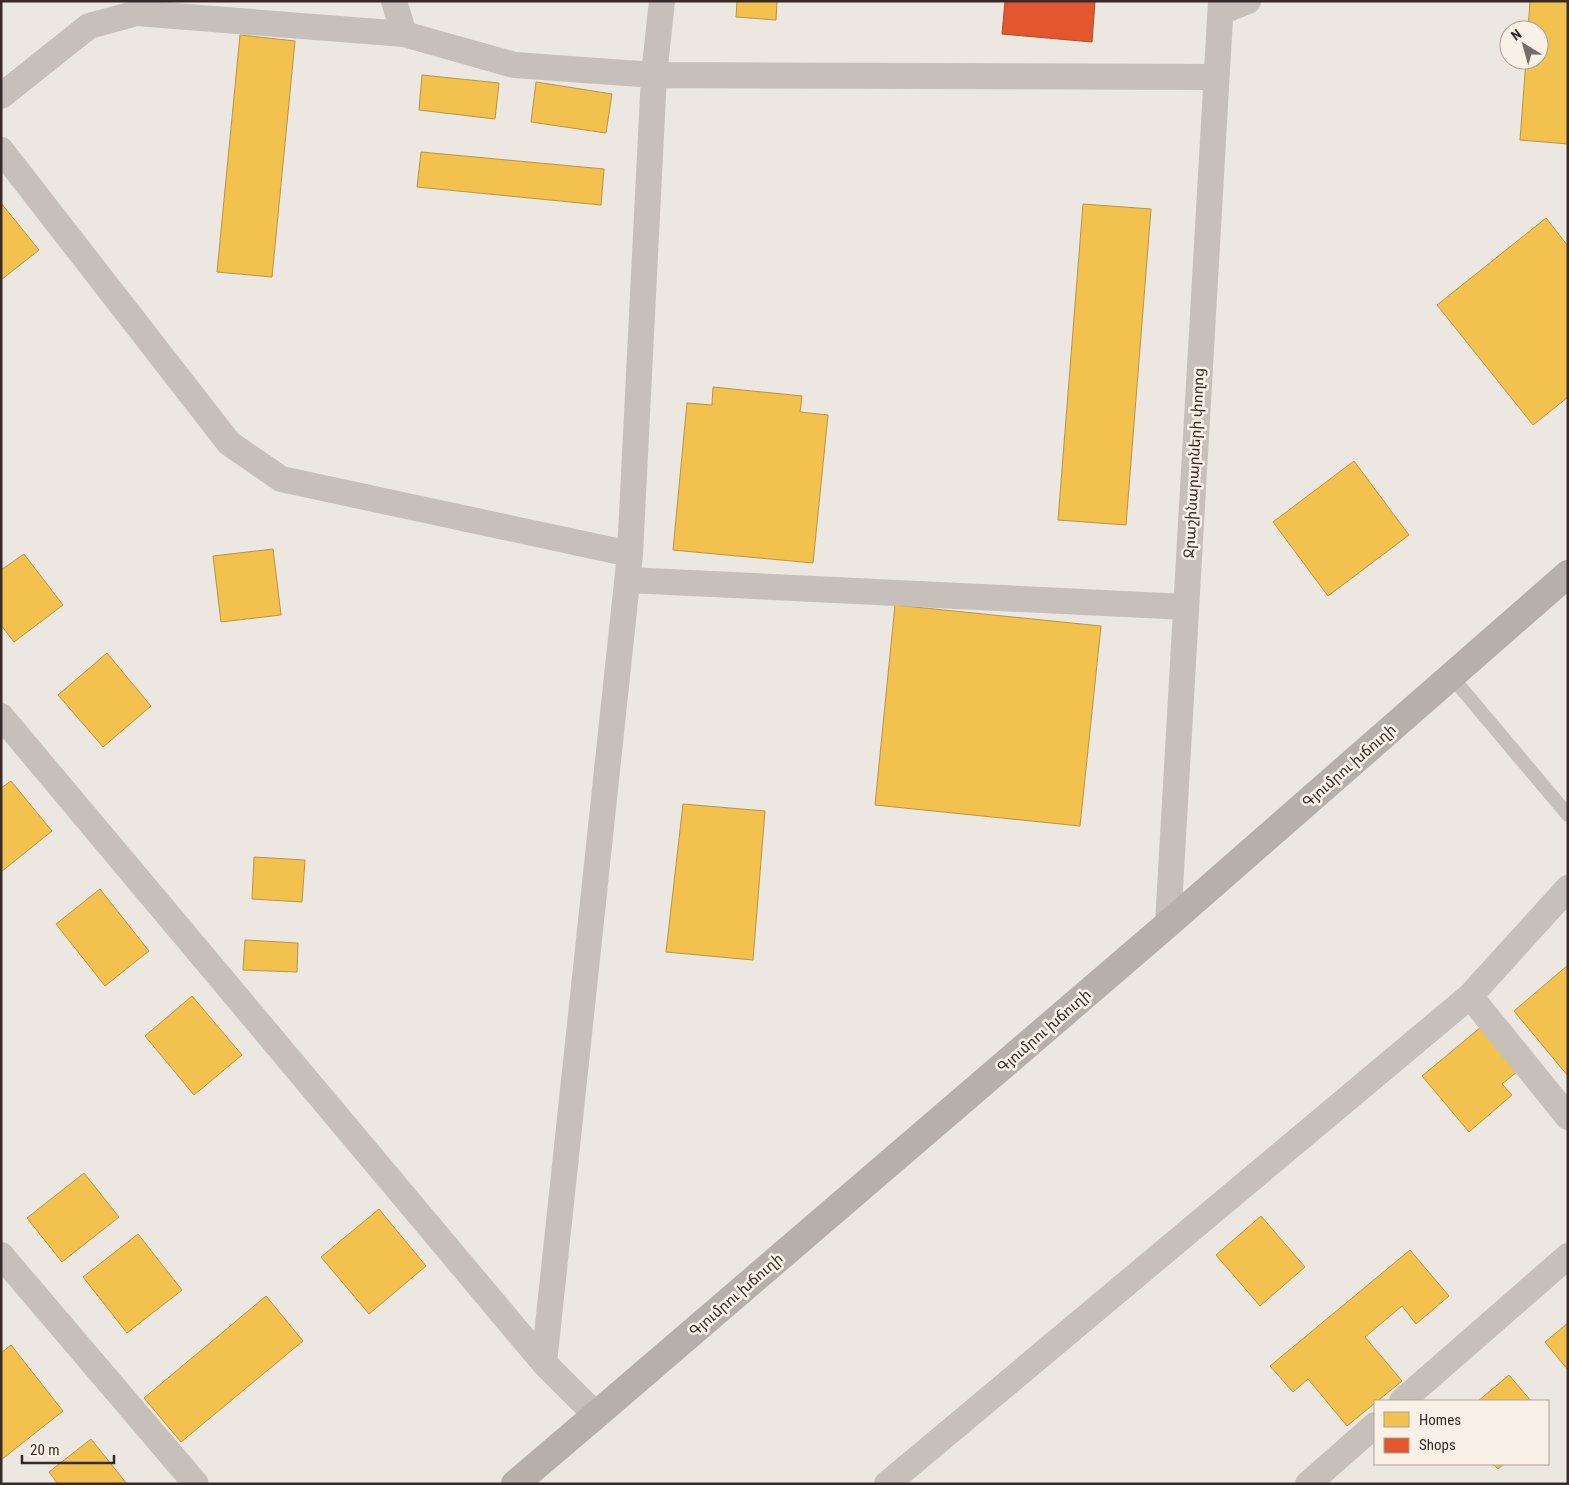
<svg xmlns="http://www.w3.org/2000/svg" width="1569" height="1485" viewBox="0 0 1569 1485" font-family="'Roboto Condensed','Noto Sans Armenian',sans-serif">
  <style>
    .homes { fill: #f2c14e; stroke: #ba9443 }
    .shops { fill: #e4572e; stroke: #b04a2c }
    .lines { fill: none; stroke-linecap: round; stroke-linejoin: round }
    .lane { stroke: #c6bfba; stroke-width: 14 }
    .street { stroke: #c6bfba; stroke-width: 26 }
    .secondary { stroke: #b7afaa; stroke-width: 28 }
    .labels { text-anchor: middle; stroke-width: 5; stroke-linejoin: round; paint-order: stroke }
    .street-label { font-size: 15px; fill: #362b28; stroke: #f9f0e8 }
  </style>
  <rect width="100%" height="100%" fill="#ede7e1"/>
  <path class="homes" d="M 737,1 L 777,1 L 776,20 L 736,17 Z
    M 1530,1 L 1568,1 L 1568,144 L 1520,140 L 1526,60 L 1539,60 L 1539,30 L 1528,30 Z
    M 240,35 L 295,41 L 272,277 L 217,272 Z
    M 422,75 L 499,83 L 495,119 L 419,110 Z
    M 536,82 L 612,94 L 606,133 L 531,122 Z
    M 421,152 L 604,169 L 601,205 L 417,187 Z
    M 1,203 L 39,250 L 1,280 Z
    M 1083,204 L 1151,209 L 1126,525 L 1058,520 Z
    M 1546,218 L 1568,246 L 1568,397 L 1533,425 L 1437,305 Z
    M 713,387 L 802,396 L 800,412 L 828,415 L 813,563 L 673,550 L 687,403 L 712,405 Z
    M 1354,461 L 1409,535 L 1328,596 L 1273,522 Z
    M 273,549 L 281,615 L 221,622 L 213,556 Z
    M 24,554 L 63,605 L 14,642 L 1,625 L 1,570 Z
    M 895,605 L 1101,626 L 1080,826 L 875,805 Z
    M 107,653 L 151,706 L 103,747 L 58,695 Z
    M 11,781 L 52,831 L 1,872 L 1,788 Z
    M 683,804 L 765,811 L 753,960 L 666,952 Z
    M 254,857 L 305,860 L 302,902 L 252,899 Z
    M 100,889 L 149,951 L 105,986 L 56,924 Z
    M 245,940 L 298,943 L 297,972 L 243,970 Z
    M 1568,965 L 1568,1076 L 1514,1011 Z
    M 192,996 L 242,1055 L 194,1095 L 145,1036 Z
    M 1481,1027 L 1518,1071 L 1502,1084 L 1512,1095 L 1469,1132 L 1422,1076 Z
    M 84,1173 L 119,1217 L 62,1262 L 27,1218 Z
    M 379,1209 L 426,1266 L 369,1314 L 321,1257 Z
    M 1261,1216 L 1305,1267 L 1260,1306 L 1216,1255 Z
    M 138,1234 L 182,1290 L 127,1333 L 83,1277 Z
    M 1410,1250 L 1449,1296 L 1416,1324 L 1402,1306 L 1365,1337 L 1402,1381 L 1347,1426 L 1308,1379 L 1293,1392 L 1270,1366 Z
    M 266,1296 L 303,1341 L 181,1442 L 144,1398 Z
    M 1568,1323 L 1568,1370 L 1545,1342 Z
    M 11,1345 L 63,1411 L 1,1460 L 1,1353 Z
    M 1509,1375 L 1531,1401 L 1478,1401 Z
    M 91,1439 L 127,1484 L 58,1484 L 49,1472 Z
    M 1493,1464 L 1504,1464 L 1498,1469 Z"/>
  <path class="shops" d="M 1005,1 L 1095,1 L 1092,42 L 1002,34 Z"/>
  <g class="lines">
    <path class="lane" d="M 1451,676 L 1568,815"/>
    <path class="street" d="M 394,1 L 404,34
      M 1221,12 L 1248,1
      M 1,96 L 89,26 L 137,13 L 404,34 L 514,65 L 654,75 L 1216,77
      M 1,150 L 229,443 L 281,479 L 630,554
      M 628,580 L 1186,607
      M 1,716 L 544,1363 L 596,1415
      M 1168,924 L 1221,1
      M 1470,996 L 1568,1117
      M 1,1255 L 196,1484
      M 544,1363 L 630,554 L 654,75 L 662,1
      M 1402,1401 L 1568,1256
      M 887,1484 L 1470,996 L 1568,888
      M 1308,1484 L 1375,1425"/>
    <path class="secondary" d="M 515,1484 L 596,1415 L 1168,924 L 1568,574"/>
  </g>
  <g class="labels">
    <g class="street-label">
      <text transform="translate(1194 463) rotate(-87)" y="5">Ջրաշինարարների փողոց</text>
      <text transform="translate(1349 766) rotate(-41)" y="5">Գյումրու խճուղի</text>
      <text transform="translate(1044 1031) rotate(-41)" y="5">Գյումրու խճուղի</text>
      <text transform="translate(736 1295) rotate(-41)" y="5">Գյումրու խճուղի</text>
    </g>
  </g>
  <rect width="1569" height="1485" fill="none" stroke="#362b28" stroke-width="5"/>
  <rect x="1374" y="1400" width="175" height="65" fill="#f9f0e8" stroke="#aba19b"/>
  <rect x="1384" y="1412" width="25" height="15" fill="#f2c14e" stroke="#aba19b"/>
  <text x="1419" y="1425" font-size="15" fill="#362b28">Homes</text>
  <rect x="1384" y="1438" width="25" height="15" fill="#e4572e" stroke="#aba19b"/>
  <text x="1419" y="1450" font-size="15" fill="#362b28">Shops</text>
  <g transform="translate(1524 45) rotate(323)"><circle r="24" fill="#f9f0e8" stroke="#aba19b"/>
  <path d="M0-4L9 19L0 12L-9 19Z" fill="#766d69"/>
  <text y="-8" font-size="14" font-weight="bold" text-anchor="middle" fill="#362b28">N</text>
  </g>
  <path d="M22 1455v8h92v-8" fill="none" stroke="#362b28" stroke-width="2.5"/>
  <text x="30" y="1455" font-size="15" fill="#362b28" stroke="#f9f0e8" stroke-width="4" paint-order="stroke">20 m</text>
</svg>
